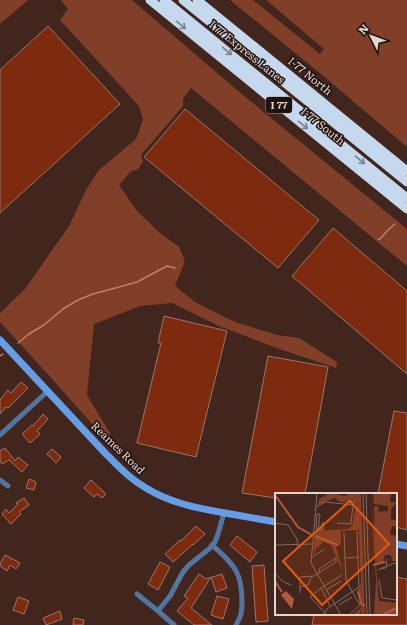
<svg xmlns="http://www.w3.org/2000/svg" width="407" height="625" viewBox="0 0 407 625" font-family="Literata,serif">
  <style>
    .green { fill: #813e29 }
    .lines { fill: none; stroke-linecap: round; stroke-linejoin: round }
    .stream { stroke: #c17e6a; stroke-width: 1.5 }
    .building { fill: #7d2a0f; stroke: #9a776c }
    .street { stroke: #5276a3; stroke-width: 5 }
    .secondary { stroke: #639ee6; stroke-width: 7 }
    .highway { stroke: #c6d8ee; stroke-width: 9 }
    .oneway { stroke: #7b7f89 }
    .labels { text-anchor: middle; stroke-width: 3; stroke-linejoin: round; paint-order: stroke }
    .shield { fill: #1f120e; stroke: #ab9994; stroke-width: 1 }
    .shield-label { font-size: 10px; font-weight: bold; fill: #e7d3cd }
    .street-label { font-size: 11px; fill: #e7d3cd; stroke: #1f120e }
    .inset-river { fill: none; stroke: #b1593f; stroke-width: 2 }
    .inset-road { fill: none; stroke: #846b63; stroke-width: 1 }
    .view { fill: #e8590c; fill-opacity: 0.15; stroke: #e8590c; stroke-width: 2 }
    .inset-edge { fill: none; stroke: #e7d3cd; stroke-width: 2 }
  </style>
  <rect width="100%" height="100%" fill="#42251d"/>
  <path class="green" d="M 0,0 L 28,0 L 0,24 Z
    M 61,0 L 132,0 L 237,90 L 407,229 L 407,266 L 191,88 L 183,99 L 183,106 L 141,155 L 143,162 L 138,169 L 130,172 L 119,185 L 137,211 L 160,233 L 179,247 L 185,261 L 175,286 L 195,302 L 235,322 L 277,335 L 299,338 L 337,362 L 336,368 L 277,348 L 219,326 L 172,303 L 140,306 L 94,324 L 87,395 L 110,433 L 109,443 L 53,380 L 0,322 L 0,313 L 25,289 L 69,226 L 86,190 L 99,170 L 136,139 L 143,120 L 139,106 L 60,20 L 68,9 Z
    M 230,0 L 253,0 L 320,54 L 324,49 L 266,0 L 407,0 L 407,147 L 321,74 Z"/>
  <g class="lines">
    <path class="stream" d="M 378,239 L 380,239 L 388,230 L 395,224
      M 18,343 L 29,334 L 44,325 L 63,309 L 78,300 L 93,294 L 119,287 L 137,282 L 167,266 L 175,268
      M 0,356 L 3,354"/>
  </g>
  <path class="building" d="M 48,26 L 120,104 L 0,213 L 0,70 Z
    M 185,109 L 319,220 L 278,268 L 144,157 Z
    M 333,228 L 407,291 L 407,374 L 292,276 Z
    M 164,316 L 227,331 L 196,457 L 137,443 L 161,343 L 158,343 Z
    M 268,356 L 328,367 L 305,494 L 276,494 L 276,498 L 242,493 Z
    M 21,382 L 28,388 L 8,408 L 6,407 L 0,414 L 0,400 L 8,390 L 11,393 Z
    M 394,411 L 407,413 L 407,530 L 396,527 L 396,494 L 378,494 Z
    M 43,414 L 48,419 L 37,431 L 40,434 L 30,443 L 22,434 L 32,425 L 33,426 Z
    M 5,448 L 15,461 L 18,457 L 28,465 L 22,472 L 9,460 L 2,464 L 0,461 L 0,451 Z
    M 52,449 L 61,457 L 56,463 L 47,454 Z
    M 29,479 L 36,482 L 34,490 L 26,488 Z
    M 91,480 L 106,494 L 102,498 L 97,494 L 94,497 L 84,488 Z
    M 24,498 L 29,505 L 19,512 L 21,514 L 11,524 L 2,514 L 6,509 L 9,513 L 18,504 L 16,503 Z
    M 196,526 L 205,534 L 193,545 L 193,544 L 173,562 L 165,554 L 180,540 L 181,541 Z
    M 237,536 L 257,552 L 250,562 L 230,545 Z
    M 5,555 L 20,563 L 16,569 L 10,565 L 7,571 L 0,566 L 0,564 Z
    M 160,562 L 170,567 L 158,590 L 148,584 Z
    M 264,565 L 268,621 L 256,622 L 252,566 Z
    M 199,574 L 206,579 L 222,574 L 227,588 L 216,592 L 211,577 L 191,608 L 212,625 L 194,625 L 177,611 L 188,598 L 184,596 Z
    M 396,577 L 407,579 L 407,625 L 312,625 L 314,614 L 396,614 Z
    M 217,596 L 229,599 L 223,619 L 211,615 Z
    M 18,597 L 29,601 L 24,614 L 13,610 Z
    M 60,611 L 62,619 L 46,625 L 43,618 Z
    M 74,618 L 84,620 L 83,625 L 73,625 Z"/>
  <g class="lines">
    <path class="street" d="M 0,435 L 48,391
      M 0,480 L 8,486
      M 212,545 C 221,553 232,562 237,573 C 242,583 243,603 241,614 C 240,618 238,621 236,625
      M 137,594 L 158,611
      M 174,625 L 158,611 L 170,596 L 183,572 L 189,565 L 209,549 L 215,542 L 218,534 L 224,513"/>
    <path class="secondary" d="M 0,340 L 106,454 C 119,467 130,479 146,488 C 170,503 197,508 225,513 C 242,516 259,519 276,522
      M 396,544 L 407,546"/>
    <path class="highway" d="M 150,0 L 407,209
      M 164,0 L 407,198
      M 183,0 L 407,182
      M 197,0 L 407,171"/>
  </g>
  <defs><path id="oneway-shaft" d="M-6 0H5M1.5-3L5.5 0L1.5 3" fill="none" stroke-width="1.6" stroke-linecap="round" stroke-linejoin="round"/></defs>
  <g class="oneway">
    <use href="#oneway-shaft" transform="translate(181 25) rotate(39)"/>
    <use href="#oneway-shaft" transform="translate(227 51) rotate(39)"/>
    <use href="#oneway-shaft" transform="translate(303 125) rotate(39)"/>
    <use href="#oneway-shaft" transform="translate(360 160) rotate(39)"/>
  </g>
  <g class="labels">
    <rect class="shield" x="266" y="97" width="26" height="16" rx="3"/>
    <g class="shield-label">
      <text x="279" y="109">I 77</text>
    </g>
    <g class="street-label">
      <text transform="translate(247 52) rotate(39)" y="4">I 77 Express Lanes</text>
      <text transform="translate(310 76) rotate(39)" y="4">I-77 North</text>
      <text transform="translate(323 126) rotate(39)" y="4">I-77 South</text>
      <text transform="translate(118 448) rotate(44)" y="4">Reames Road</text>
    </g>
  </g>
  <g transform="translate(275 493)">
    <rect width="122" height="122" fill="#42251d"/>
    <path d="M 54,0 L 70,3 L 74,0 L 86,0 L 90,122 L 87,122 L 86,116 L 85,122 L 77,122 L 86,115 L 82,99 L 86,90 L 84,37 L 66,38 L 66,51 L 61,54 L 68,79 L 56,52 L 49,49 L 41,55 L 38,62 L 40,38 L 73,36 L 77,33 L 81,11 L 65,9 L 60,5 L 43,12 L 44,6 ZM 96,0 L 100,47 L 99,13 L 103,13 L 104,19 L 113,18 L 113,13 L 99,11 L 98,0 L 116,0 L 115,9 L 122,9 L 116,16 L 116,26 L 122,28 L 122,34 L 117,33 L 115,41 L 120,43 L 122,38 L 122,68 L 117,68 L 116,62 L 110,62 L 108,69 L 101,71 L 104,108 L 122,110 L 122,122 L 99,122 L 101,88 Z" fill="#813e29"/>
    <path d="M 11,98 L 19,106 L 17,116 L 6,102 Z" fill="#b1593f"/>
    <path class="inset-river" d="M 0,2 L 23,34 L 37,42M 40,43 L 63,52M 98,72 L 110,69M 0,88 L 7,99M 83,98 L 86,110 L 90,113M 107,122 L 122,115"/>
    <path class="inset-road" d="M 42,0 L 36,70 L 66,122M 88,0 L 92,122M 91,0 L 95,122M 41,14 L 50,9 L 78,12 L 76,31 L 62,30M 42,21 L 45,21 L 43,37 L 41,36 ZM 0,30 L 13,32 L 22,46 L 23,55M 43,37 L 48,37 L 49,30 L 47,30 L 46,37M 69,39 L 70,65 L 84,64M 0,52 L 37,51M 37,64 L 50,56M 70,65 L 71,88 L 85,112 L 75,121M 107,74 L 109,76 L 112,73 L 111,66M 103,77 L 122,69M 0,80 L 7,88 L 16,92M 104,87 L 107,105 L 122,107M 25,94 L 33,92 L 37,83M 46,95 L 35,104 L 52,122M 51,97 L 66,88M 25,100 L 25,84 L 39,83 L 61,69 L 61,65 L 44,76 L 44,79M 64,112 L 77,104M 55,113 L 46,95 L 67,82M 48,122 L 52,116 L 84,94 L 82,38"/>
    <path class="view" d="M 75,8 L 114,51 L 47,112 L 8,68 Z"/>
    <rect width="122" height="122" class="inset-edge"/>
  </g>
  <g transform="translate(371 36) rotate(312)" stroke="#1f120e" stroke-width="3" paint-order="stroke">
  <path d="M0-3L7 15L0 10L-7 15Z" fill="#e7d3cd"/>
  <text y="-6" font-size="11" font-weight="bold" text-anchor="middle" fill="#e7d3cd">N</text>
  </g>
</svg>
